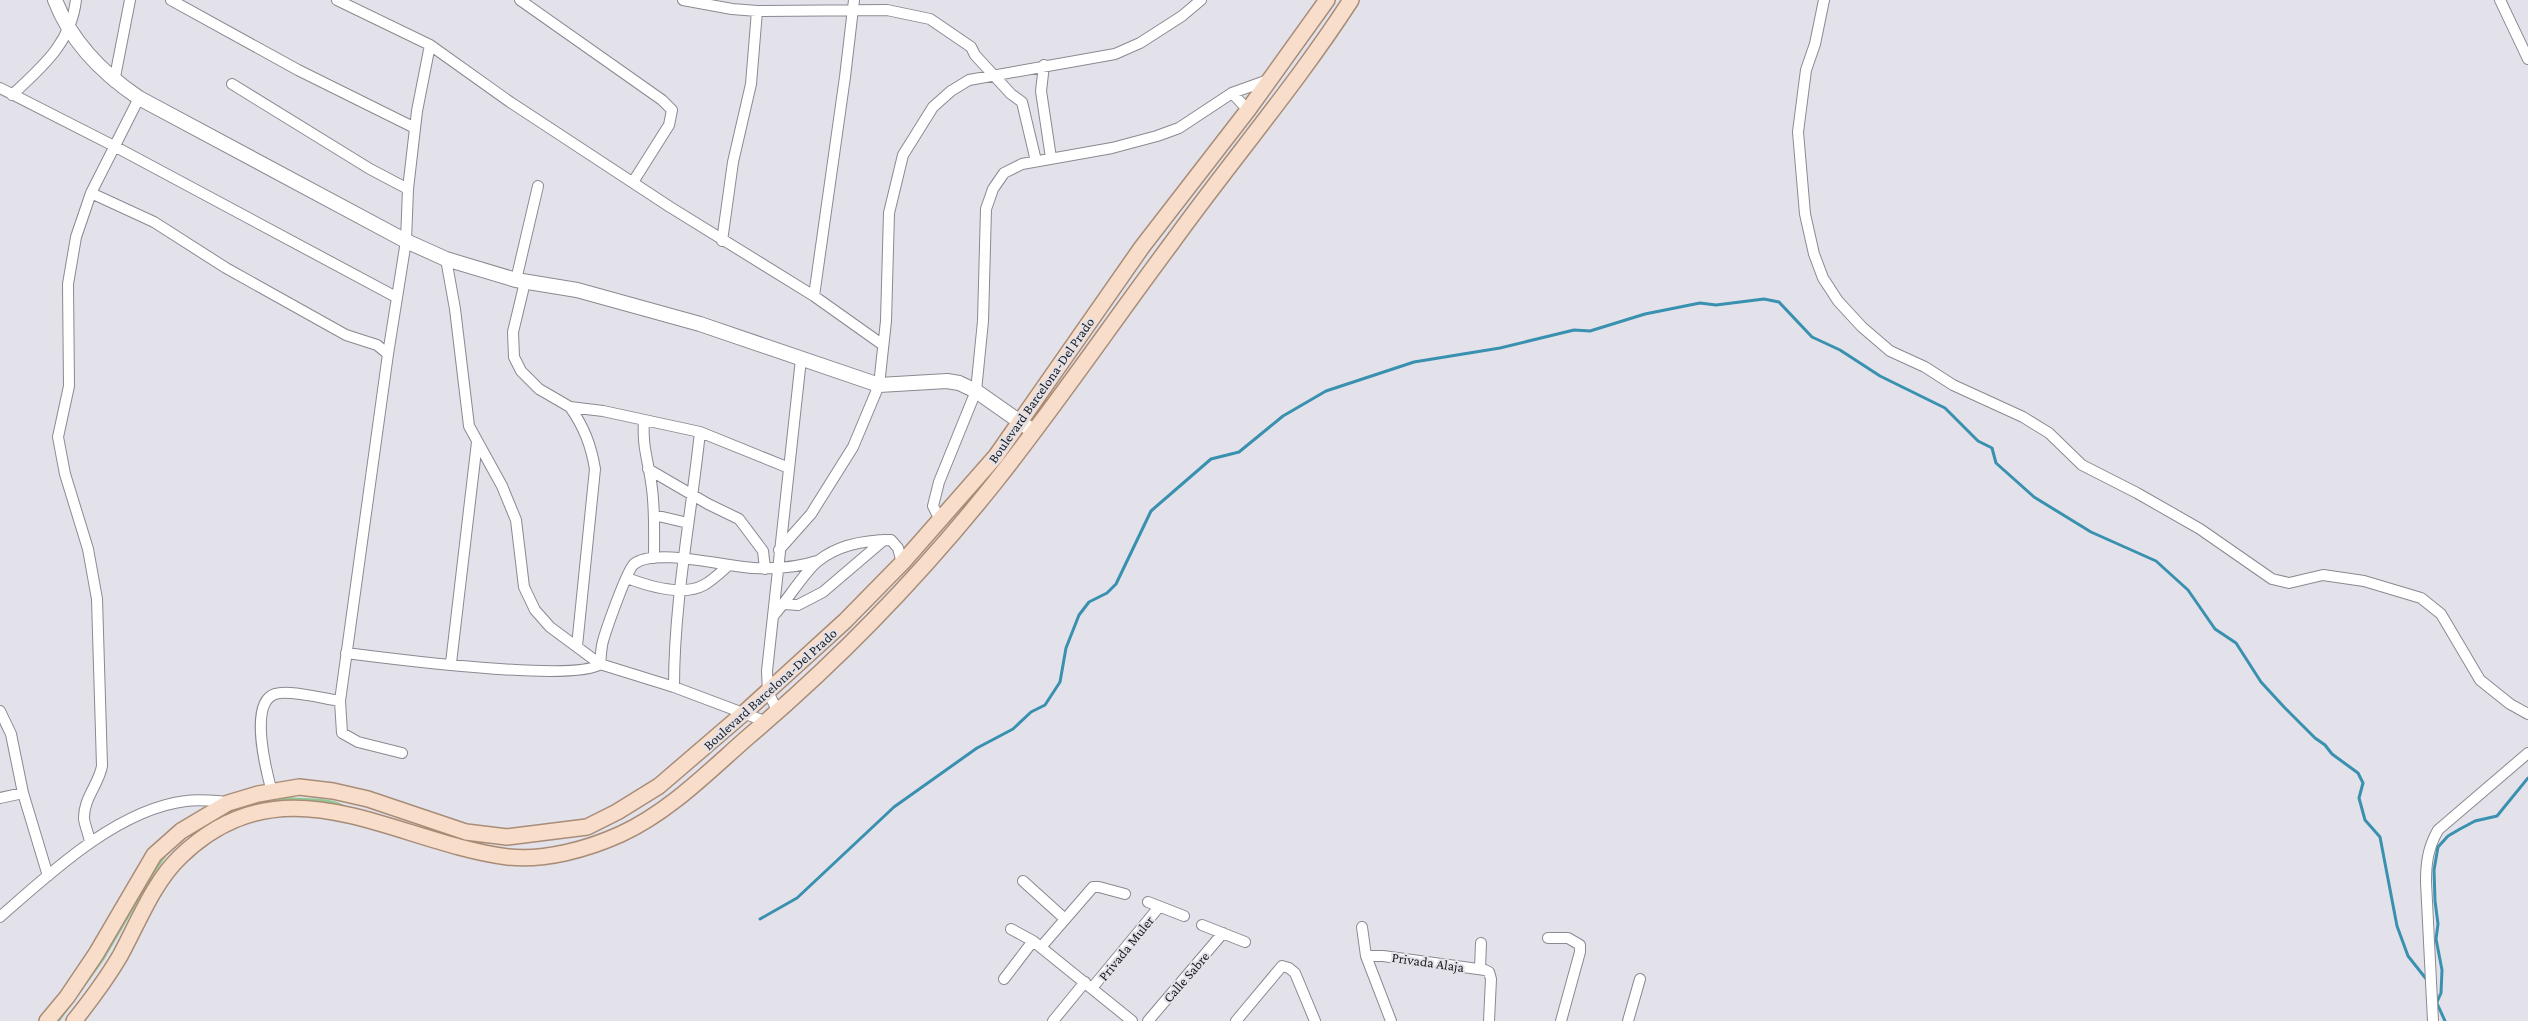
<svg xmlns="http://www.w3.org/2000/svg" width="2528" height="1021" viewBox="0 0 2528 1021" font-family="'Crimson Pro',serif">
  <style>
    .green { fill: #92c894 }
    .lines { fill: none; stroke-linecap: round; stroke-linejoin: round }
    .stream { stroke: #3991af; stroke-width: 3 }
    .street-casing { stroke: #8b8991; stroke-width: 12 }
    .secondary-casing { stroke: #8b8991; stroke-width: 16 }
    .primary-casing { stroke: #a88c77; stroke-width: 18 }
    .street { stroke: #fff; stroke-width: 10 }
    .secondary { stroke: #fff; stroke-width: 14 }
    .primary { stroke: #f8deca; stroke-width: 15 }
    .labels { text-anchor: middle; stroke-width: 4; stroke-linejoin: round; paint-order: stroke }
    .street-label { font-size: 14px; fill: #1d1d1f; stroke: #e3e2ea }
  </style>
  <rect width="100%" height="100%" fill="#e3e2ea"/>
  <path class="green" d="M 288,797 C 305,799 335,796 348,808 L 290,802 L 224,815 L 183,839 L 167,855 L 155,873 L 104,960 L 60,1021 L 53,1021 L 163,852 L 221,812 Z"/>
  <g class="lines">
    <path class="stream" d="M 760,919 L 797,898 L 894,807 L 977,748 L 1013,729 L 1031,712 L 1045,705 L 1060,682 L 1066,648 L 1079,615 L 1089,602 L 1107,593 L 1116,584 L 1151,511 L 1211,459 L 1239,452 L 1283,416 L 1326,391 L 1414,362 L 1500,348 L 1574,330 L 1590,331 L 1645,314 L 1700,303 L 1716,305 L 1764,299 L 1779,302 L 1812,337 L 1840,350 L 1880,376 L 1945,408 L 1978,441 L 1992,448 L 1996,463 L 2034,497 L 2091,532 L 2156,561 L 2188,590 L 2215,629 L 2236,643 L 2261,682 L 2284,707 L 2315,738 L 2325,745 L 2332,754 L 2358,773 L 2363,783 L 2359,798 L 2365,820 L 2380,837 L 2397,926 L 2408,956 L 2427,980
      M 2435,999 L 2445,1021
      M 2437,1002 L 2441,993 L 2442,970 L 2436,939 L 2438,924 L 2435,901 L 2434,870 L 2438,847 L 2448,836 L 2460,829 L 2475,821 L 2497,816 L 2528,778"/>
    <g class="street-casing">
      <path id="street" d="M 171,0 L 298,70 L 415,128
        M 337,0 L 430,45 L 510,102 L 670,207 L 814,296 L 883,345
        M 520,0 L 662,100 L 672,110 L 669,125 L 633,182
        M 683,0 L 732,9 L 757,11 L 887,10 L 930,19 L 971,47 L 975,55 L 1011,94 L 1022,102 L 1036,161
        M 1824,0 L 1815,44 L 1806,70 L 1798,132 L 1805,214 L 1814,254 L 1823,278 L 1838,301 L 1862,327 L 1890,351 L 1925,367 L 1953,385 L 2023,417 L 2049,433 L 2082,465 L 2137,493 L 2200,529 L 2272,579 L 2289,583 L 2323,575 L 2364,581 L 2421,598 L 2441,614 L 2480,680 L 2510,704 L 2528,714
        M 2500,0 L 2528,59
        M 1044,65 L 1041,91 L 1051,158
        M 114,82 L 130,0
        M 232,84 L 370,169 L 408,189
        M 0,88 L 114,146 L 396,297
        M 1232,93 L 1248,110
        M 12,95 C 42,67 71,43 76,0
        M 91,193 L 154,222 L 226,268 L 346,335 L 377,345 L 388,354
        M 722,241 L 733,162 L 751,84 L 757,11
        M 446,259 L 455,309 L 469,426 L 502,486 L 516,520 L 524,587 L 535,610 L 550,627 L 600,664 L 674,687 L 767,722
        M 516,280 L 538,186
        M 525,282 L 513,332 L 514,357 L 521,371 L 539,389 L 570,407 L 603,411 L 700,432 L 789,468
        M 814,296 L 845,77 L 854,0
        M 570,407 C 584,427 591,445 595,469 L 577,646
        M 644,421 C 642,449 649,462 652,489 C 655,512 654,535 654,558
        M 648,469 L 708,504 L 739,519 L 763,551 L 765,569
        M 654,515 L 688,523
        M 940,520 L 933,506 L 939,482 L 976,391 L 983,321 L 986,209 L 993,189 L 1004,173 L 1022,164 L 1112,148 L 1157,136 L 1179,128 L 1232,93 L 1271,79
        M 779,550 L 811,514 L 853,447 L 879,385 L 886,321 L 889,213 L 903,155 L 933,107 L 951,91 L 969,80 L 1115,54 L 1140,43 L 1182,16 L 1201,0
        M 627,578 C 648,586 682,597 704,585 C 713,580 721,572 729,565
        M 785,604 L 798,605 L 823,592 L 884,540
        M 774,615 C 787,601 805,571 818,561 C 838,545 866,540 891,540 L 898,548 L 902,563
        M 346,653 C 385,658 577,683 600,664 C 601,656 601,648 603,641 C 606,630 627,570 634,564 C 655,547 727,567 754,568 C 776,569 796,568 817,561
        M 451,663 L 477,442
        M 674,687 C 674,601 691,517 700,432
        M 0,711 L 11,734 L 23,793 L 48,876
        M 778,712 L 768,692 L 767,671 L 801,359
        M 402,753 L 358,742 L 342,733 L 340,701 L 388,354 L 406,241 L 408,189 L 417,111 L 430,45
        M 272,792 C 267,774 248,703 275,694 C 289,689 324,699 340,701
        M 0,798 L 23,793
        M 90,842 C 89,835 85,826 84,819 C 83,799 99,784 102,766 L 97,599 L 88,549 L 65,474 L 58,437 L 69,386 L 68,284 L 76,237 L 91,193 L 139,98
        M 1023,881 L 1065,919
        M 1148,902 L 1184,916
        M 0,917 C 50,873 118,809 186,801 C 200,799 214,801 228,802
        M 1202,925 L 1245,942
        M 1362,927 L 1366,956 L 1391,1021
        M 1011,929 L 1033,941 L 1132,1021
        M 1548,938 L 1568,938 L 1580,945 L 1580,952 L 1561,1021
        M 1041,947 L 1093,887 L 1099,887 L 1125,894
        M 1366,956 L 1383,956 L 1485,970 L 1489,972 L 1491,979 L 1489,1021
        M 1480,969 L 1481,943
        M 1004,979 L 1033,941
        M 1092,988 L 1159,907
        M 1053,1021 L 1085,982
        M 1148,1021 L 1223,933
        M 1236,1021 L 1282,966 L 1289,968 L 1295,973 L 1315,1021
        M 1628,1021 L 1640,979
        M 2433,1021 L 2426,882 C 2426,862 2428,848 2438,830 L 2528,753"/>
    </g>
    <g class="secondary-casing">
      <path id="secondary" d="M 55,0 C 71,42 102,73 139,98 L 406,241 L 446,259 L 516,280 L 577,290 L 700,324 L 879,385 L 947,381 L 959,383 L 976,391 L 1033,431"/>
    </g>
    <g class="primary-casing">
      <path id="primary" d="M 47,1021 L 67,997 L 96,954 L 154,855 L 181,831 L 228,803 L 258,794 L 299,787 L 333,791 L 368,799 L 466,832 L 507,837 L 587,827 L 617,812 L 659,786 L 744,713 L 845,621 L 902,563 L 996,456 L 1142,247 L 1248,110 L 1327,0
        M 74,1021 C 90,1001 107,978 120,956 C 138,923 153,883 180,857 C 285,755 392,842 508,857 C 545,861 588,849 621,834 C 669,812 708,772 748,737 C 839,660 922,574 996,481 C 1057,404 1112,323 1171,244 C 1230,162 1296,85 1351,0"/>
    </g>
    <use href="#street" class="street"/>
    <use href="#secondary" class="secondary"/>
    <use href="#primary" class="primary"/>
  </g>
  <g class="labels">
    <g class="street-label">
      <text transform="translate(1041 390) rotate(-55)" y="5">Boulevard Barcelona-Del Prado</text>
      <text transform="translate(770 689) rotate(-42)" y="5">Boulevard Barcelona-Del Prado</text>
      <text transform="translate(1126 948) rotate(-51)" y="5">Privada Muler</text>
      <text transform="translate(1428 962) rotate(8)" y="5">Privada Alaja</text>
      <text transform="translate(1186 977) rotate(-49)" y="5">Calle Sabre</text>
    </g>
  </g>
</svg>
